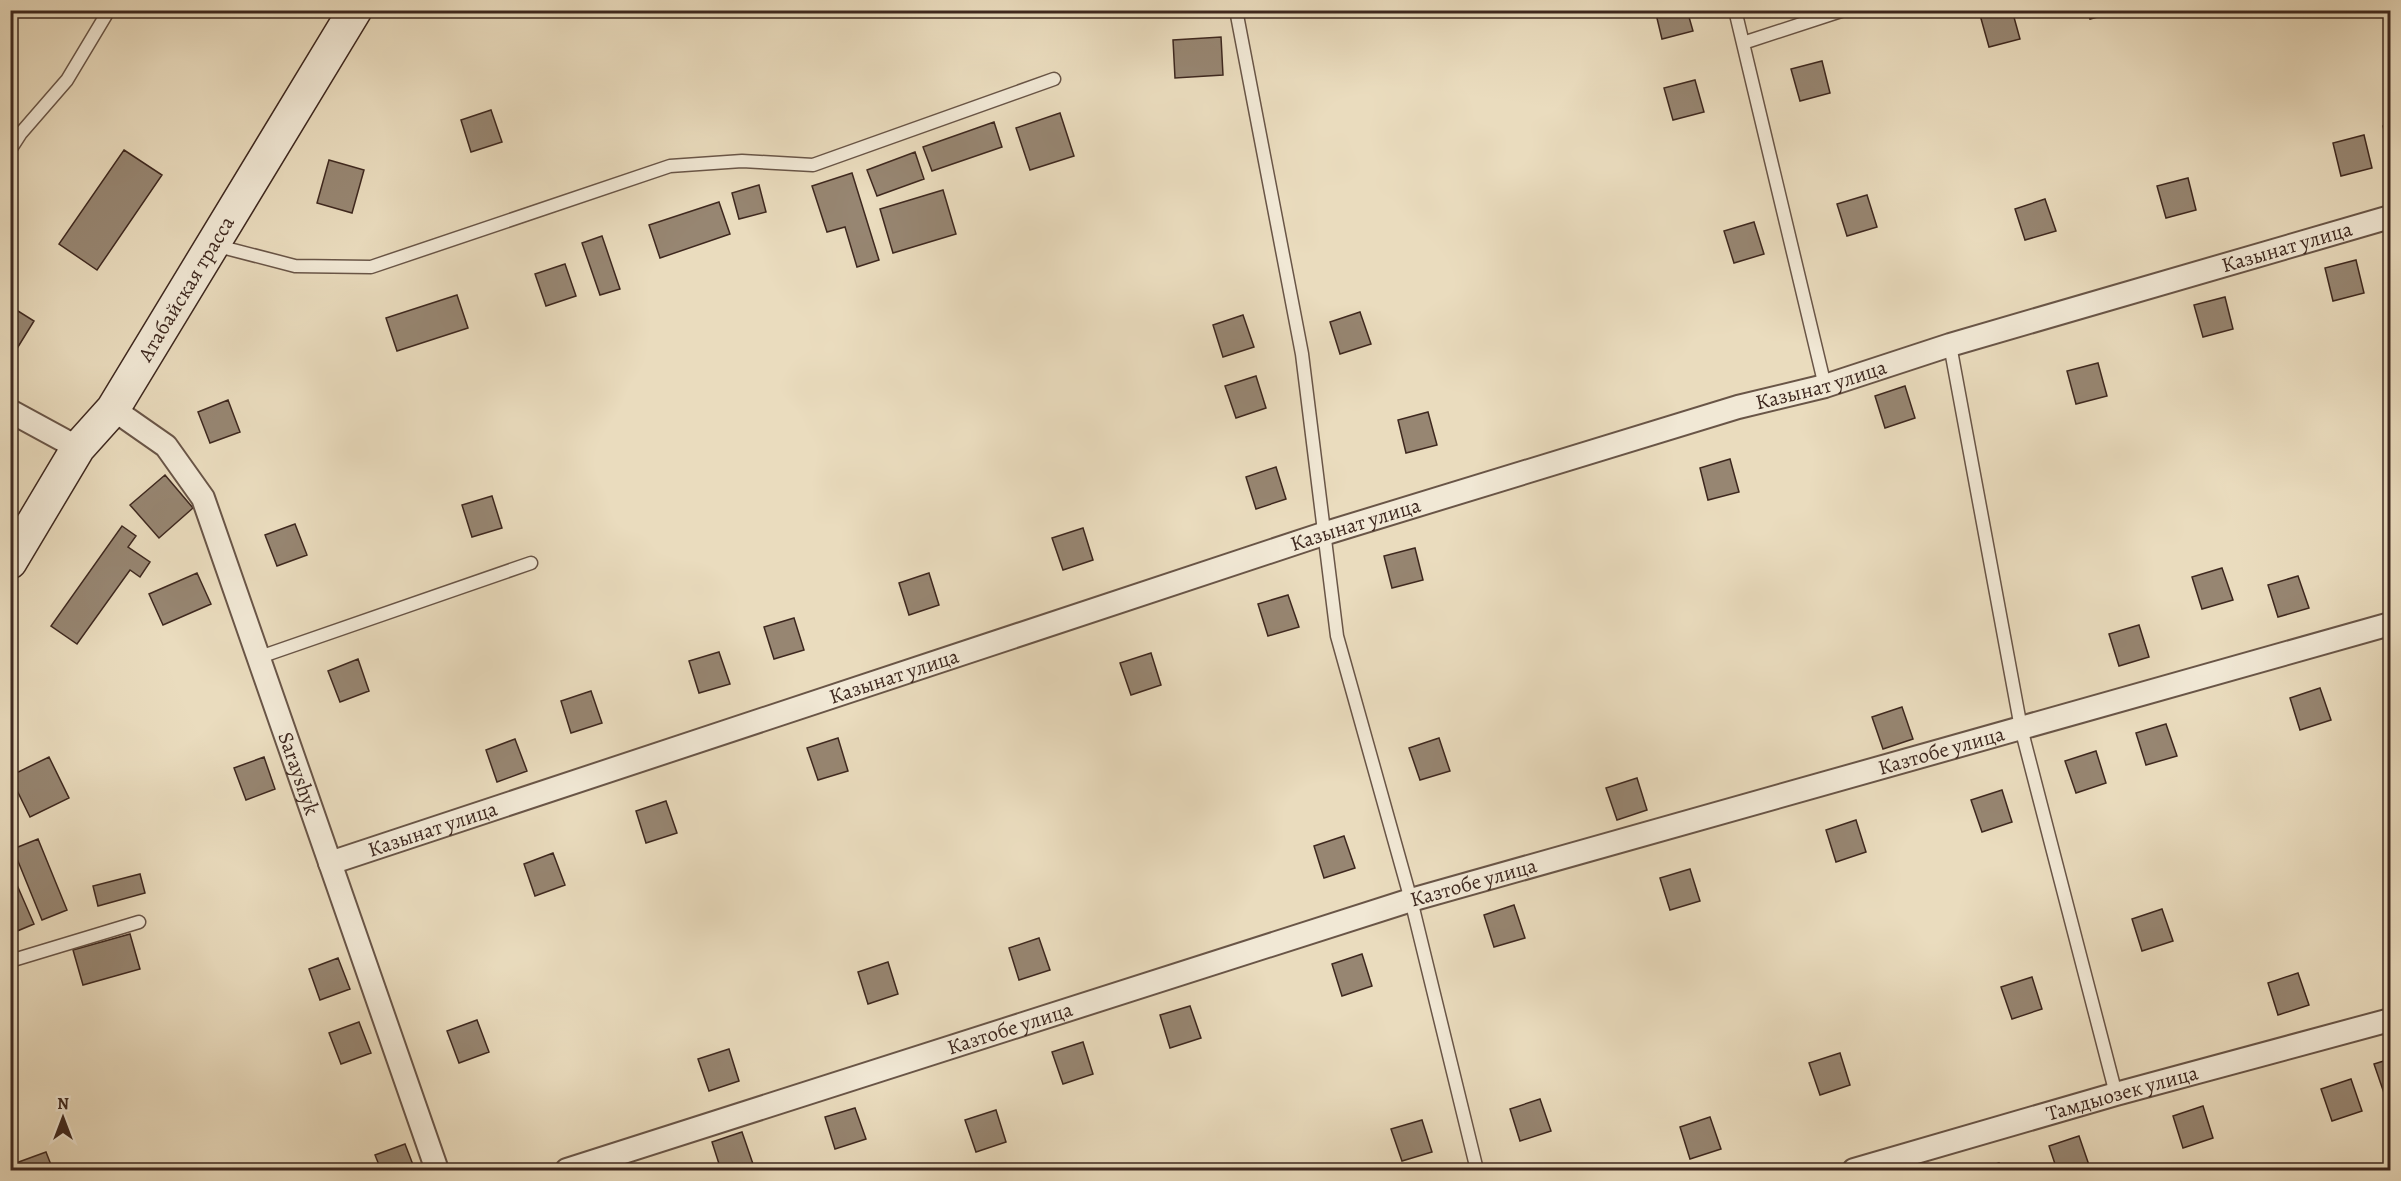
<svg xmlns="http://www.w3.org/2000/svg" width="2401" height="1181" viewBox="0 0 2401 1181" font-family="Alegreya,serif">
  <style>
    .building { fill: #978672; stroke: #3e281f; stroke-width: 1.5 }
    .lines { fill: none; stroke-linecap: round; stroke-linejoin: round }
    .service-casing { stroke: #695547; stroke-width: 15 }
    .minor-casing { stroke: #695547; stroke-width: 26 }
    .secondary-casing { stroke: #3e281f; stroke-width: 36 }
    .service { stroke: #f1e8d5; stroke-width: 12 }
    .minor { stroke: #f1e8d5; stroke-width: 22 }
    .secondary { stroke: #f1e8d5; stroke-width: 33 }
    .labels { text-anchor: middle; stroke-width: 6; stroke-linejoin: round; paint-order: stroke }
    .street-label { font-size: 21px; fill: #3e281f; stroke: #f1e8d5 }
  </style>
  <rect width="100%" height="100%" fill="#eadcbe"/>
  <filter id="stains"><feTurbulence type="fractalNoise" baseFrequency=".00333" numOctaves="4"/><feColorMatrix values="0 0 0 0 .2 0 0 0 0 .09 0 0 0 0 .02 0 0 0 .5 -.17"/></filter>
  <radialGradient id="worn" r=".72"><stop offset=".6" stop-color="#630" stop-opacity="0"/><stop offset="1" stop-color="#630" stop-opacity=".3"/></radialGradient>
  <path class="building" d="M 1655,10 L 1687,10 L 1693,31 L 1662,39 Z
    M 1996,10 L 2012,10 L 2020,39 L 1989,47 L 1980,15 Z
    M 2087,10 L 2120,10 L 2120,11 L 2090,19 Z
    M 1221,37 L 1223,75 L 1175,78 L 1173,40 Z
    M 1822,61 L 1830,93 L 1800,101 L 1791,69 Z
    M 1695,80 L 1704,112 L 1673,120 L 1664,88 Z
    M 491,110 L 502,142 L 471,152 L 461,120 Z
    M 1060,113 L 1074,156 L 1030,170 L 1016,128 Z
    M 994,122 L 1002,147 L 932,171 L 923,147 Z
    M 2390,124 L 2390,154 L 2383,126 Z
    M 2364,135 L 2372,168 L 2341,176 L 2333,143 Z
    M 124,150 L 162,175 L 97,270 L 59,244 Z
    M 915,152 L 924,179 L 877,196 L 867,170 Z
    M 329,160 L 364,170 L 352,213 L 317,203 Z
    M 852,173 L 879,260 L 857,267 L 845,227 L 827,232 L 812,186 Z
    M 2188,178 L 2196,210 L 2166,218 L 2157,186 Z
    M 759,185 L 766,212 L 739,219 L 732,193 Z
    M 943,190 L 956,234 L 893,253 L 880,209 Z
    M 1867,195 L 1877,227 L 1847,236 L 1837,204 Z
    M 2045,199 L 2056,231 L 2025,240 L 2015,209 Z
    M 719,202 L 730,234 L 660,258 L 649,225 Z
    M 1754,222 L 1764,254 L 1734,263 L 1724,231 Z
    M 602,236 L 620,289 L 600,295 L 582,243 Z
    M 2356,260 L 2364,293 L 2333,301 L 2325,268 Z
    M 565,264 L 576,296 L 546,306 L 535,274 Z
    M 457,295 L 468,328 L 397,351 L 386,318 Z
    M 2225,297 L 2233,329 L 2203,337 L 2194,305 Z
    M 10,306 L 34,321 L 13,355 L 10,354 Z
    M 1360,312 L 1371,344 L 1340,354 L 1330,322 Z
    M 1243,315 L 1254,347 L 1223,357 L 1213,325 Z
    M 2098,363 L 2107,396 L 2076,404 L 2067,371 Z
    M 1256,376 L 1266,408 L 1236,418 L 1225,386 Z
    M 1905,386 L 1915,418 L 1885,428 L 1875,396 Z
    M 228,400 L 240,432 L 210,443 L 198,412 Z
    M 1428,412 L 1437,445 L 1406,453 L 1398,420 Z
    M 1730,459 L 1739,492 L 1708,500 L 1700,468 Z
    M 1276,467 L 1286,499 L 1256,509 L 1246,477 Z
    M 165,475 L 193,508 L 159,538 L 130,505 Z
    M 492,496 L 502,528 L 472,537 L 462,505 Z
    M 295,524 L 307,555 L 277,566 L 265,535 Z
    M 122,526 L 136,536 L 128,547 L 150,562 L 140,577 L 130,570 L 77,644 L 51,626 Z
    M 1083,528 L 1093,560 L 1063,570 L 1052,538 Z
    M 1415,548 L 1423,580 L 1392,588 L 1384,556 Z
    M 2222,568 L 2233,600 L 2202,609 L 2192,577 Z
    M 197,573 L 211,604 L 163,625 L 149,594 Z
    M 929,573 L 939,605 L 909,615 L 899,583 Z
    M 2298,576 L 2309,608 L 2278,617 L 2268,585 Z
    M 1288,595 L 1299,627 L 1268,636 L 1258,604 Z
    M 794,618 L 804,650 L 774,659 L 764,627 Z
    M 2139,625 L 2149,657 L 2119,666 L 2109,634 Z
    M 719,652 L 730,684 L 699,693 L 689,661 Z
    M 1151,653 L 1161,685 L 1131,695 L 1120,663 Z
    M 358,659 L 369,691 L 340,702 L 328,671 Z
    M 2320,688 L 2331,720 L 2300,730 L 2290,698 Z
    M 591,691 L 602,723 L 571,733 L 561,701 Z
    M 1902,707 L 1913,739 L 1883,749 L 1872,717 Z
    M 2166,724 L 2177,756 L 2146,765 L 2136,733 Z
    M 838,738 L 848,771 L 818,780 L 807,748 Z
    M 1439,738 L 1450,771 L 1420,780 L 1409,748 Z
    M 515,739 L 527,771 L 497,782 L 486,750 Z
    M 2096,751 L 2106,783 L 2076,793 L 2065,761 Z
    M 49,757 L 69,798 L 30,817 L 10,776 Z
    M 264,757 L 275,789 L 246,800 L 234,768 Z
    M 1637,778 L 1647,810 L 1617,820 L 1606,788 Z
    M 2002,790 L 2012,822 L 1982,832 L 1971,800 Z
    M 666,801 L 677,833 L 646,843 L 636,811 Z
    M 1856,820 L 1866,852 L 1836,862 L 1826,830 Z
    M 1344,836 L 1355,868 L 1324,878 L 1314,846 Z
    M 38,839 L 67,910 L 42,920 L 13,849 Z
    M 553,853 L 565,885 L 535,896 L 524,864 Z
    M 10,869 L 34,924 L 10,934 Z
    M 1690,869 L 1700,901 L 1670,910 L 1660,878 Z
    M 140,874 L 145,893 L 98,906 L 93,886 Z
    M 1514,905 L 1525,938 L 1494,947 L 1484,915 Z
    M 2162,909 L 2173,941 L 2142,951 L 2132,919 Z
    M 130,934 L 140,969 L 83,985 L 73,950 Z
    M 1039,938 L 1050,970 L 1019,980 L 1009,948 Z
    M 1362,954 L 1372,986 L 1342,996 L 1332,964 Z
    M 338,958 L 350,989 L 320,1000 L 309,969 Z
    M 888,962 L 898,994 L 868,1004 L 858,972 Z
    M 2298,973 L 2309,1005 L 2278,1015 L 2268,983 Z
    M 2032,977 L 2042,1009 L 2012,1019 L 2001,987 Z
    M 1190,1006 L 1201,1038 L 1170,1048 L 1160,1015 Z
    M 477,1020 L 489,1052 L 459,1063 L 447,1031 Z
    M 359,1022 L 371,1053 L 341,1064 L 329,1033 Z
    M 1083,1042 L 1093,1074 L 1063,1084 L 1052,1052 Z
    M 729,1049 L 739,1081 L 709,1091 L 698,1059 Z
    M 1840,1053 L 1850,1085 L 1820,1095 L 1809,1063 Z
    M 2390,1059 L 2390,1095 L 2385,1096 L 2374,1064 Z
    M 2351,1079 L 2362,1111 L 2332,1121 L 2321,1089 Z
    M 1540,1099 L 1551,1131 L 1520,1141 L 1510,1109 Z
    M 2203,1106 L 2213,1138 L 2183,1148 L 2173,1116 Z
    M 855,1108 L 866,1139 L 835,1149 L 825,1117 Z
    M 996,1110 L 1006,1142 L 976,1152 L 965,1120 Z
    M 1710,1117 L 1721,1149 L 1690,1159 L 1680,1127 Z
    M 1422,1120 L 1432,1152 L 1402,1161 L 1391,1129 Z
    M 742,1132 L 753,1164 L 732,1170 L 721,1170 L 712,1142 Z
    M 2079,1136 L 2090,1168 L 2082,1170 L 2057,1170 L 2049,1146 Z
    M 405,1144 L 415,1170 L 381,1170 L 375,1155 Z
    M 46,1152 L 53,1170 L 19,1170 L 16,1163 Z
    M 1999,1163 L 2001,1170 L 1976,1170 Z"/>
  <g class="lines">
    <g class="service-casing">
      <path id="service" d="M 1236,10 L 1302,354 L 1337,636 L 1411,900 L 1477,1170
        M 1735,10 L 1825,386
        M 1743,43 L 1844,10
        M 10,150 L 21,133 L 67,80 L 109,10
        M 214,245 L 295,266 L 371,267 L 670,166 L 742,161 L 813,165 L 1054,79
        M 1950,345 L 2021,728 L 2116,1094
        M 257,658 L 531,563
        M 10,961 L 139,922"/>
    </g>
    <g class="minor-casing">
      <g id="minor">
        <path id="s1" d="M 113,409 L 166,446 L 203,498 L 437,1170"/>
        <path d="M 10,411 L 78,448"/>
        <path id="s2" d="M 330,863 L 1323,534 L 1738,407 L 1825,386 L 1950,345 L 2390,217"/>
        <path id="s3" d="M 567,1170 L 1411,900 L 2390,624"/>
        <path id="s4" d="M 1854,1170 L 2116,1094 L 2390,1020"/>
      </g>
    </g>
    <g class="secondary-casing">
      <g id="secondary">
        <path id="s5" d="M 10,562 L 78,448 L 113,409 L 355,10"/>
      </g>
    </g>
    <use href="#service" class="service"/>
    <use href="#minor" class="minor"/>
    <use href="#secondary" class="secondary"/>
  </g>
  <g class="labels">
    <g class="street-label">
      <text dy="7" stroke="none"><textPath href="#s2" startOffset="2052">Казынат улица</textPath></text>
      <text dy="7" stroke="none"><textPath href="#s5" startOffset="326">Атабайская трасса</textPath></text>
      <text dy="7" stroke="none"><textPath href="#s2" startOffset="1566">Казынат улица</textPath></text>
      <text dy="7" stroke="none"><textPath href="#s2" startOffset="1080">Казынат улица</textPath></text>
      <text dy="7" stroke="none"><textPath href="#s2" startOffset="594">Казынат улица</textPath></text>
      <text dy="7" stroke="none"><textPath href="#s3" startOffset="1437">Казтобе улица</textPath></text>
      <text dy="7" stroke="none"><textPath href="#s1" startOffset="420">Sarayshyk</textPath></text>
      <text dy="7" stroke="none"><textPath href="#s2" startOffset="108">Казынат улица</textPath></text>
      <text dy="7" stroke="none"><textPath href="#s3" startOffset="951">Казтобе улица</textPath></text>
      <text dy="7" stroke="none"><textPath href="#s3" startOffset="465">Казтобе улица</textPath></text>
      <text dy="7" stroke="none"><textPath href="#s4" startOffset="279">Тамдыозек улица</textPath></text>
    </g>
  </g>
  <rect width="2401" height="1181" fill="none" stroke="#eadcbe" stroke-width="36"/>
  <rect x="12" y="12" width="2377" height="1157" fill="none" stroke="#3e281f" stroke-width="3"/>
  <rect x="18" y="18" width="2365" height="1145" fill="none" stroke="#3e281f" stroke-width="1.5"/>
  <g transform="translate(63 1118)" stroke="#f1e8d5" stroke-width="4.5" paint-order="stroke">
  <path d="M0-4.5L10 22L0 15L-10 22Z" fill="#3e281f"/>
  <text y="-9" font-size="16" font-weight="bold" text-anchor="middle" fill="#3e281f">N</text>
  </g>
  <rect width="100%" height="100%" filter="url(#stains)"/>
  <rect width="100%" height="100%" fill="url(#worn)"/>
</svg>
